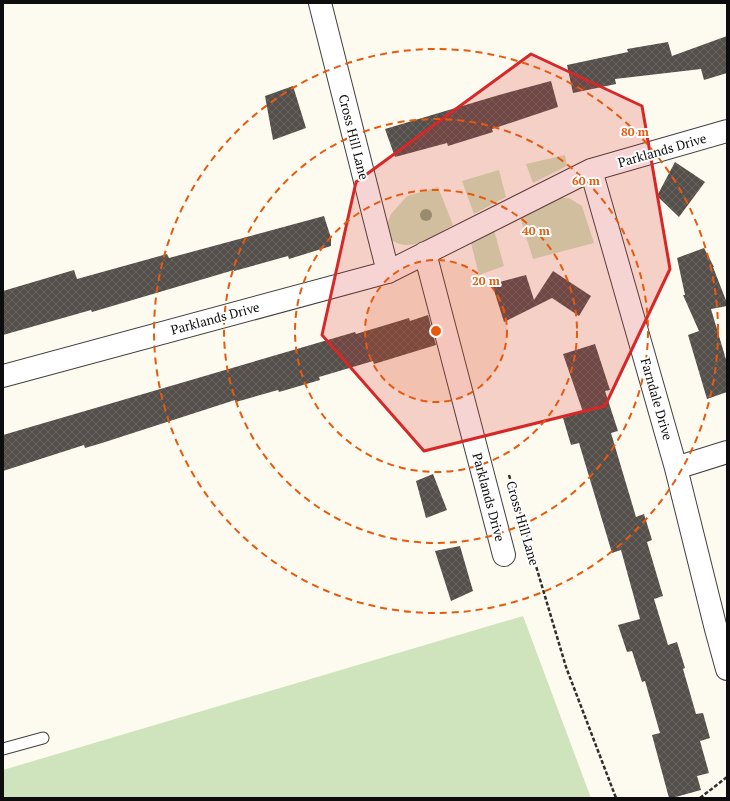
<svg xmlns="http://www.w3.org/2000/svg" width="730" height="801" viewBox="0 0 730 801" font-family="'PT Serif',serif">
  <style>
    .grass { fill: #cfe4bd }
    .building { fill: url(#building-cross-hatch) }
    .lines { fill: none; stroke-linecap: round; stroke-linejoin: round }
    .lane-casing { stroke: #404040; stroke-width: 13 }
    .street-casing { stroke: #404040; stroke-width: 24 }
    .path { stroke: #2f2f2f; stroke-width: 2.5; stroke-dasharray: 4 2; stroke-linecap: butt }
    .lane { stroke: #fff; stroke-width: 11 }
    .street { stroke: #fff; stroke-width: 22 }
    .tree { fill: #8ca480 }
    .marked { fill: #d62828; fill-opacity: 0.2; stroke: #d62828; stroke-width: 3; stroke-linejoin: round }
    .ring { fill: none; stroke: #e8590c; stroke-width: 2; stroke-dasharray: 7 5 }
    .labels { text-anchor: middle; stroke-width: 4; stroke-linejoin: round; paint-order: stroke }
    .street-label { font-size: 13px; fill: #0d0d0d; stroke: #fff }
    .centre { fill: #e8590c; stroke: #fff; stroke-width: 2 }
    .ring-label { font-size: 12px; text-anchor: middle; font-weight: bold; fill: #e8590c; stroke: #fff; stroke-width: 4; stroke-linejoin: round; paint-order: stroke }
  </style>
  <defs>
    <pattern id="building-cross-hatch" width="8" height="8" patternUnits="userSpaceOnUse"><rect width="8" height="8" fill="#554f4b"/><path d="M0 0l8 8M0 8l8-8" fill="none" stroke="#686460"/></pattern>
  </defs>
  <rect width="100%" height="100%" fill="#fdfbef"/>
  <path class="grass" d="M 565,155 L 567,166 L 533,183 L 526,164 Z
    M 499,170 L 506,197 L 474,214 L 462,181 Z
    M 438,187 L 453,225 C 434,235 412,254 391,240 L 387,224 L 391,214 L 407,196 Z
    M 556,198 L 569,198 L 582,206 L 594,243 L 533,259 L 521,220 L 526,212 Z
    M 494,230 L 504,266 L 479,275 L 471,243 Z
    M 523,616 L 591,798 L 3,798 L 3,770 Z"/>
  <path class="building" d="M 727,36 L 727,73 L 704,80 L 701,69 L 615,79 L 616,84 L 573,93 L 567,65 L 628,52 L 627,49 L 668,42 L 672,56 Z
    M 551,81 L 558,107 L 492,129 L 493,132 L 448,146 L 447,143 L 395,157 L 385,129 L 499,95 Z
    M 293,86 L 306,128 L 273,140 L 265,96 Z
    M 675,162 L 705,182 L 679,217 L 657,196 Z
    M 324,216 L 331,238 L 331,246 L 289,259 L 288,256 L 234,271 L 234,270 L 92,312 L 91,310 L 3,335 L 3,291 L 74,270 L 77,279 L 167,254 L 169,258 Z
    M 704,248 L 714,267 L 713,267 L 727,303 L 727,306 L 711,309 L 727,363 L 727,392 L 707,399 L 688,335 L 699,331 L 683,295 L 685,295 L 677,258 Z
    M 553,271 L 591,296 L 579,316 L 552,298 L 504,322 L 492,284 L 526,275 L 534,300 Z
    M 428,315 L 436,345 L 374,364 L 373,361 L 319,377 L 320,380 L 279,392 L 278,390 L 236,402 L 235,400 L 102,443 L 85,448 L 84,445 L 3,471 L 3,435 L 355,332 L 356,334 L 409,318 L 410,321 Z
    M 595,344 L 610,390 L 605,391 L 618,431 L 611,433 L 636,517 L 644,514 L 652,540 L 647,542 L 663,596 L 654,599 L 668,645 L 677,642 L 685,668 L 683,669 L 696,714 L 703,713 L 710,738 L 700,741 L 709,773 L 697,776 L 701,790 L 672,798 L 669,798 L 652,735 L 660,733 L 645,681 L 642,682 L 632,651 L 627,652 L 618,625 L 640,619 L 621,550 L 612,553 L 579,443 L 571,445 L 563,418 L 583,412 L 563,354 Z
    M 433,474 L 447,510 L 426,518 L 416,481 Z
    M 460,546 L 473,591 L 451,601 L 435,551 Z"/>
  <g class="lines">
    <g class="lane-casing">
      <path id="lane" d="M 3,749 L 43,738"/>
    </g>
    <g class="street-casing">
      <path id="street" d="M 320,3 L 388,272
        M 591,170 L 676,468 L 716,629 L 727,639
        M 425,253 L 504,555
        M 3,376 L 388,272 L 591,170 L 727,131
        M 676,468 L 727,452
        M 716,629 L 727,669"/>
    </g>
    <path class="path" d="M 509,475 L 566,667 L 616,798
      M 700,798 L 727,777"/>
    <use href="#lane" class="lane"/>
    <use href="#street" class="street"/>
  </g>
  <circle class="tree" cx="426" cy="215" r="6"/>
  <path class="marked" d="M 531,54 L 642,106 L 670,269 L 605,406 L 424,451 L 322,335 L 356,182 Z"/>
  <circle cx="436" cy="331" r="71" fill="#e8590c" fill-opacity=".12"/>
  <g class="ring">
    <circle cx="436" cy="331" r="71"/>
    <circle cx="436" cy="331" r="141"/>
    <circle cx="436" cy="331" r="212"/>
    <circle cx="436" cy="331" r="282"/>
  </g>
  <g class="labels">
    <g class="street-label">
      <text transform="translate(354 137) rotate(76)" y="5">Cross Hill Lane</text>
      <text transform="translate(662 150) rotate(-16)" y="5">Parklands Drive</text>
      <text transform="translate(215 318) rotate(-15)" y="5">Parklands Drive</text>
      <text transform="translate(657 399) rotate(74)" y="5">Farndale Drive</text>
      <text transform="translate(489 497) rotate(75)" y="5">Parklands Drive</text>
      <text transform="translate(523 523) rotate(74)" y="5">Cross Hill Lane</text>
    </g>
  </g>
  <circle cx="436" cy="331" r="6" class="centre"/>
  <g class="ring-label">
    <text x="635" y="136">80 m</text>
    <text x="586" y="185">60 m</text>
    <text x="536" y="235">40 m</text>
    <text x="486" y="285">20 m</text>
  </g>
  <rect width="730" height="801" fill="none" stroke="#0d0d0d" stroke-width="8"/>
</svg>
